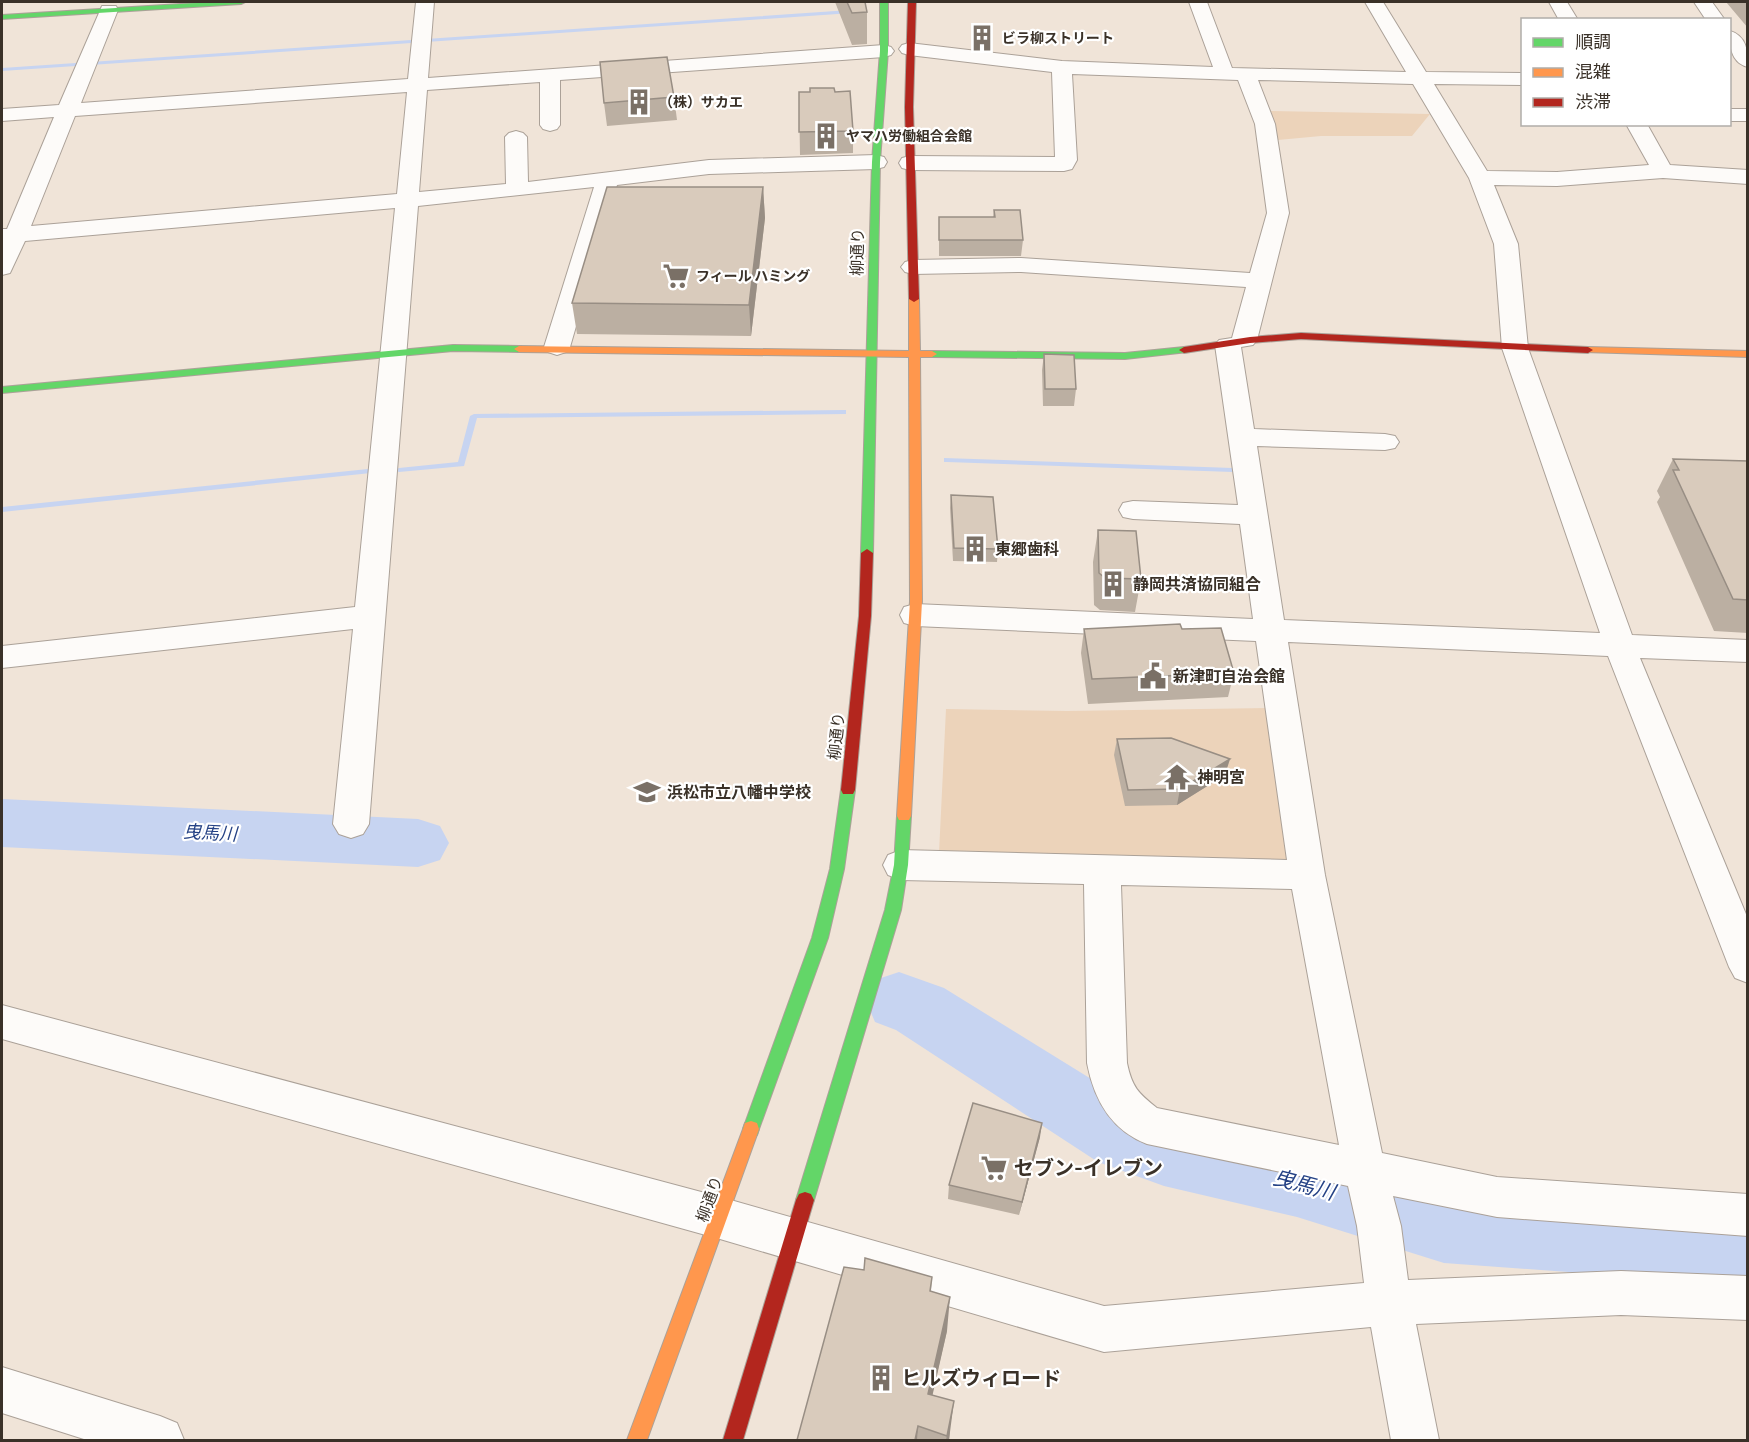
<svg xmlns="http://www.w3.org/2000/svg" width="1749" height="1442" viewBox="0 0 1749 1442" font-family="Bitter,'Noto Sans JP',serif">
  <style>
    .green { fill: #ecd3ba }
    .lines { fill: none; stroke-linecap: round; stroke-linejoin: round }
    .stream { fill: #c7d4f1; fill-rule: evenodd }
    .river { fill: #c7d4f1; fill-rule: evenodd }
    .street-casing { stroke: #aba198; stroke-width: 2 }
    .fast-casing { stroke: #aba198; stroke-width: 2 }
    .slow-casing { stroke: #aba198; stroke-width: 2 }
    .jam-casing { stroke: #aba198; stroke-width: 2 }
    .street { fill: #fdfbf9; fill-rule: evenodd }
    .fast { fill: #63d668; fill-rule: evenodd }
    .slow { fill: #ff974d; fill-rule: evenodd }
    .jam { fill: #b3261e; fill-rule: evenodd }
    .wall { fill: #bbafa2 }
    .shaded-wall { fill: #988e84 }
    .building { fill: #d9cbbc; stroke: #988e84; stroke-width: 1.5 }
    .labels { text-anchor: middle; stroke-width: 4.5; stroke-linejoin: round; paint-order: stroke }
    .far-poi-label { font-size: 14px; font-weight: bold; fill: #3a3128; stroke: #fff; text-anchor: start }
    .street-label { font-size: 16px; fill: #3a3128; stroke: #fff }
    .poi-label { font-size: 16px; font-weight: bold; fill: #3a3128; stroke: #fff; text-anchor: start }
    .water-label { font-size: 18px; font-style: italic; fill: #254285; stroke: #fff }
    .near-poi-label { font-size: 20px; font-weight: bold; fill: #3a3128; stroke: #fff; text-anchor: start }
    .near-water-label { font-size: 21px; font-style: italic; fill: #254285; stroke: #fff }
  </style>
  <rect width="100%" height="100%" fill="#f0e4d8"/>
  <path class="green" d="M 1271,111 L 1430,114 L 1412,136 L 1321,136 L 1278,140 Z
    M 1268,708 L 1292,863 L 939,853 L 946,709 L 1067,711 Z"/>
  <g class="lines">
    <path class="stream" d="M 850,10 L 853,12 L 852,13 L 2,71 L 2,68 Z
      M 843,410 L 846,410 L 846,414 L 477,418 L 464,466 L 399,472 L 395,470 L 399,468 L 458,462 L 470,416 L 474,414 Z
      M 944,458 L 1233,468 L 1237,470 L 1233,472 L 947,462 L 944,462 Z
      M 368,469 L 372,471 L 371,473 L 2,512 L 2,507 Z"/>
    <path class="river" d="M 2,799 L 418,819 L 440,826 L 449,843 L 440,860 L 418,867 L 2,847 Z
      M 899,972 L 944,988 L 1143,1111 L 1164,1118 L 1297,1147 L 1444,1191 L 1748,1211 L 1748,1285 L 1444,1263 L 1297,1217 L 1164,1186 L 1098,1162 L 896,1030 L 875,1022 L 866,1001 L 875,980 Z"/>
    <g class="street-casing">
      <path id="street" d="M 416,2 L 434,2 L 428,78 L 884,45 L 891,47 L 894,51 L 891,55 L 884,57 L 560,80 L 560,125 L 557,129 L 550,131 L 543,129 L 540,125 L 540,82 L 427,90 L 419,192 L 506,184 L 505,137 L 509,133 L 516,131 L 523,133 L 527,137 L 528,182 L 709,160 L 876,155 L 884,157 L 887,162 L 884,167 L 876,169 L 709,174 L 617,185 L 570,347 L 566,352 L 557,355 L 548,352 L 544,347 L 594,187 L 418,206 L 369,824 L 363,834 L 351,838 L 339,834 L 333,824 L 353,629 L 2,668 L 2,646 L 355,607 L 395,208 L 25,241 L 10,273 L 2,275 L 2,229 L 7,229 L 54,117 L 2,121 L 2,109 L 59,105 L 102,6 L 116,6 L 118,10 L 81,103 L 408,79 ZM 407,92 L 397,194 L 31,226 L 75,116 Z
        M 1189,2 L 1207,2 L 1232,68 L 1406,72 L 1365,2 L 1383,2 L 1426,72 L 1522,73 L 1522,85 L 1434,84 L 1487,171 L 1557,172 L 1649,165 L 1626,124 L 1647,124 L 1670,165 L 1748,170 L 1748,184 L 1663,178 L 1557,186 L 1494,185 L 1518,244 L 1528,348 L 1632,635 L 1748,640 L 1748,662 L 1640,658 L 1748,919 L 1748,983 L 1735,978 L 1729,967 L 1608,656 L 1288,642 L 1325,875 L 1382,1153 L 1497,1177 L 1748,1194 L 1748,1236 L 1497,1217 L 1393,1196 L 1401,1226 L 1408,1280 L 1621,1271 L 1748,1276 L 1748,1320 L 1621,1315 L 1416,1324 L 1439,1440 L 1391,1440 L 1371,1327 L 1104,1352 L 720,1239 L 2,1039 L 2,1005 L 720,1197 L 1104,1306 L 1364,1283 L 1357,1226 L 1348,1186 L 1147,1144 C 1111,1130 1094,1100 1087,1063 L 1084,884 L 901,880 L 888,875 L 883,865 L 888,855 L 901,850 L 1287,860 L 1256,641 L 915,626 L 904,623 L 900,615 L 904,607 L 915,604 L 1253,619 L 1240,524 L 1133,519 L 1123,517 L 1119,510 L 1123,503 L 1133,501 L 1238,505 L 1215,345 L 1219,340 L 1232,338 L 1246,287 L 1021,272 L 913,274 L 905,272 L 901,267 L 905,262 L 913,260 L 1021,258 L 1250,273 L 1267,213 L 1255,124 L 1238,80 L 1072,74 L 1077,160 L 1072,169 L 1064,171 L 910,170 L 902,168 L 899,163 L 902,158 L 910,156 L 1055,157 L 1052,72 L 909,55 L 902,53 L 899,49 L 902,45 L 909,43 L 1062,61 L 1213,67 ZM 1258,80 L 1413,84 L 1469,178 L 1494,244 L 1502,348 L 1600,633 L 1284,620 L 1257,446 L 1385,450 L 1395,448 L 1399,442 L 1395,436 L 1385,434 L 1254,429 L 1241,347 L 1253,345 L 1257,340 L 1289,213 L 1275,124 ZM 1121,885 L 1292,889 L 1339,1145 L 1157,1108 C 1138,1093 1132,1087 1127,1063 Z
        M 1549,2 L 1567,2 L 1578,20 L 1559,20 Z
        M 1694,2 L 1712,2 L 1725,20 L 1706,20 Z
        M 1730,31 C 1747,36 1748,52 1748,67 C 1731,63 1729,45 1730,31 Z
        M 1730,109 L 1748,109 L 1748,121 L 1730,121 Z
        M 2,1367 L 160,1416 L 177,1423 L 184,1440 L 87,1440 L 2,1413 Z"/>
    </g>
    <g class="fast-casing">
      <path id="fast" d="M 213,2 L 245,2 L 241,4 L 2,19 L 2,15 Z
        M 880,2 L 888,2 L 888,51 L 880,162 L 873,553 L 867,557 L 861,553 L 872,162 L 880,51 Z
        M 453,345 L 519,346 L 524,349 L 519,352 L 453,351 L 2,393 L 2,387 Z
        M 1184,347 L 1189,350 L 1188,352 L 1125,359 L 932,357 L 927,354 L 932,351 L 1125,353 Z
        M 848,785 L 853,786 L 855,790 L 844,869 L 828,938 L 759,1129 L 757,1135 L 751,1137 L 745,1135 L 743,1129 L 812,938 L 830,869 L 841,790 L 843,786 Z
        M 904,810 L 909,812 L 911,816 L 908,865 L 901,910 L 814,1200 L 811,1206 L 805,1208 L 799,1206 L 796,1200 L 885,910 L 894,865 L 897,816 L 899,812 Z"/>
    </g>
    <g class="slow-casing">
      <path id="slow" d="M 914,296 L 919,299 L 920,351 L 932,351 L 937,354 L 932,357 L 920,357 L 922,601 L 911,816 L 909,820 L 899,820 L 897,816 L 910,601 L 909,357 L 519,352 L 514,349 L 519,346 L 909,351 L 909,299 Z
        M 1588,347 L 1748,351 L 1748,357 L 1584,352 L 1584,348 Z
        M 751,1121 L 757,1123 L 759,1129 L 647,1440 L 627,1440 L 743,1129 L 745,1123 Z"/>
    </g>
    <g class="jam-casing">
      <path id="jam" d="M 908,2 L 916,2 L 913,107 L 919,299 L 914,302 L 909,299 L 905,107 Z
        M 1301,333 L 1588,347 L 1593,350 L 1588,353 L 1301,339 L 1250,343 L 1184,353 L 1179,350 L 1184,347 L 1250,337 Z
        M 867,549 L 873,553 L 871,616 L 855,790 L 853,794 L 843,794 L 841,790 L 859,616 L 861,553 Z
        M 805,1192 L 811,1194 L 814,1200 L 743,1440 L 723,1440 L 796,1200 L 799,1194 Z"/>
    </g>
    <use href="#street" class="street"/>
    <use href="#fast" class="fast"/>
    <use href="#slow" class="slow"/>
    <use href="#jam" class="jam"/>
  </g>
  <path class="wall" d="M 835,2 L 865,2 L 867,12 L 867,44 L 852,45 Z
    M 1726,2 L 1748,2 L 1748,28 Z
    M 799,92 L 835,92 L 853,131 L 853,153 L 800,155 Z
    M 674,97 L 677,120 L 607,126 L 604,103 Z
    M 763,187 L 765,218 L 751,336 L 577,334 L 572,303 Z
    M 994,210 L 1023,240 L 1021,256 L 939,256 L 939,217 L 993,217 Z
    M 1044,354 L 1076,389 L 1074,406 L 1043,406 L 1042,370 Z
    M 1673,459 L 1748,461 L 1748,633 L 1714,631 L 1657,502 L 1660,497 L 1657,491 Z
    M 951,495 L 998,549 L 997,562 L 953,561 L 950,508 Z
    M 1098,530 L 1141,579 L 1135,612 L 1100,610 L 1094,605 L 1093,562 Z
    M 1084,629 L 1182,629 L 1234,673 L 1228,697 L 1088,704 L 1081,653 Z
    M 1117,739 L 1225,775 L 1177,805 L 1125,806 L 1114,755 Z
    M 1040,1137 L 1019,1215 L 948,1199 L 949,1185 Z
    M 864,1270 L 932,1277 L 931,1291 L 947,1331 L 932,1395 L 950,1432 L 949,1440 L 797,1440 Z"/>
  <path class="shaded-wall" d="M 763,187 L 765,218 L 751,336 L 749,305 Z
    M 1230,759 L 1225,775 L 1177,805 L 1180,789 Z
    M 1042,1123 L 1040,1137 L 1019,1215 L 1022,1202 Z
    M 950,1297 L 947,1331 L 926,1424 L 928,1394 Z
    M 954,1401 L 950,1432 L 949,1440 L 946,1440 Z
    M 918,1426 L 917,1440 L 915,1440 Z"/>
  <path class="building" d="M 847,2 L 865,2 L 867,12 L 852,13 Z
    M 667,57 L 674,97 L 604,103 L 600,62 Z
    M 810,88 L 834,88 L 835,92 L 850,91 L 853,131 L 799,132 L 799,92 L 810,92 Z
    M 607,187 L 763,187 L 749,305 L 572,303 Z
    M 994,210 L 1020,210 L 1023,240 L 939,240 L 939,217 L 995,217 Z
    M 1044,354 L 1074,355 L 1076,389 L 1045,389 Z
    M 1673,459 L 1748,461 L 1748,600 L 1733,599 L 1673,470 L 1679,470 Z
    M 951,495 L 993,497 L 998,549 L 954,548 Z
    M 1098,530 L 1136,531 L 1141,579 L 1105,578 L 1099,573 Z
    M 1180,624 L 1182,629 L 1221,628 L 1234,673 L 1092,679 L 1084,629 Z
    M 1171,738 L 1230,759 L 1180,789 L 1128,790 L 1117,739 Z
    M 973,1103 L 1042,1123 L 1022,1202 L 949,1185 Z
    M 865,1258 L 932,1277 L 930,1291 L 950,1297 L 928,1394 L 954,1401 L 947,1436 L 918,1426 L 915,1440 L 797,1440 L 844,1267 L 864,1270 Z"/>
  <defs>
    <g id="building-bare" transform="scale(2.07)"><path d="M-4-6H4V6H1V3H-1V6H-4ZM-2.5-4.3h1.7v1.8h-1.7ZM.8-4.3h1.7v1.8H.8ZM-2.5-1h1.7V.8h-1.7ZM.8-1h1.7V.8H.8Z" fill="#7a7066" stroke="#fff" stroke-width="2.5" paint-order="stroke"/></g>
    <g id="supermarket-bare" transform="scale(2.07)"><path d="M-6-5.5h2.5l.6 2H6L4.5 2H-2.5L-4.4-4H-6ZM-1.5 3.2a1.3 1.3 0 1 0 .1 0ZM3 3.2a1.3 1.3 0 1 0 .1 0Z" fill="#7a7066" stroke="#fff" stroke-width="2.5" paint-order="stroke"/></g>
    <g id="civic-bare" transform="scale(2.07)"><path d="M-.6-6.5H3V-4.5H.6V-3L4-1V1h2V6H-6V1h2V-1L-.6-3ZM-1.2 2.5V6h2.4V2.5Z" fill="#7a7066" stroke="#fff" stroke-width="2.5" paint-order="stroke"/></g>
    <g id="temple-bare" transform="scale(2.07)"><path d="M0-6L5-2H3V0L6.5 2.5H4V6H1.5V3h-3V6H-4V2.5H-6.5L-3 0V-2H-5Z" fill="#7a7066" stroke="#fff" stroke-width="2.5" paint-order="stroke"/></g>
    <g id="school-bare" transform="scale(2.07)"><path d="M0-5L7-2L0 1L-7-2ZM-4 1L0 2.5L4 1V4Q0 6-4 4Z" fill="#7a7066" stroke="#fff" stroke-width="2.5" paint-order="stroke"/></g>
  </defs>
  <g fill-rule="evenodd">
    <use href="#building-bare" x="982" y="38"/>
    <use href="#building-bare" x="639" y="102"/>
    <use href="#building-bare" x="826" y="136"/>
    <use href="#supermarket-bare" x="676" y="276"/>
    <use href="#building-bare" x="975" y="549"/>
    <use href="#building-bare" x="1113" y="584"/>
    <use href="#civic-bare" x="1153" y="676"/>
    <use href="#temple-bare" x="1177" y="777"/>
    <use href="#school-bare" x="647" y="792"/>
    <use href="#supermarket-bare" x="994" y="1168"/>
    <use href="#building-bare" x="881" y="1378"/>
  </g>
  <g class="labels">
    <g class="far-poi-label">
      <text x="1002" y="43">ビラ柳ストリート</text>
      <text x="659" y="107">（株）サカエ</text>
      <text x="846" y="141">ヤマハ労働組合会館</text>
      <text x="696" y="281">フィール ハミング</text>
    </g>
    <g class="street-label">
      <text transform="translate(857 252) rotate(-89)" y="6">柳通り</text>
      <text transform="translate(836 736) rotate(-84)" y="6">柳通り</text>
      <text transform="translate(709 1199) rotate(-70)" y="6">柳通り</text>
    </g>
    <g class="poi-label">
      <text x="995" y="555">東郷歯科</text>
      <text x="1133" y="590">静岡共済協同組合</text>
      <text x="1173" y="682">新津町自治会館</text>
      <text x="1197" y="783">神明宮</text>
      <text x="667" y="798">浜松市立八幡中学校</text>
    </g>
    <g class="water-label">
      <text transform="translate(210 833) rotate(3)" y="6">曳馬川</text>
    </g>
    <g class="near-poi-label">
      <text x="1014" y="1175">セブン-イレブン</text>
      <text x="901" y="1385">ヒルズウィロード</text>
    </g>
    <g class="near-water-label">
      <text transform="translate(1304 1185) rotate(15)" y="7">曳馬川</text>
    </g>
  </g>
  <rect width="1749" height="1442" fill="none" stroke="#3a3128" stroke-width="6"/>
  <rect x="1521" y="18" width="210" height="108" fill="#ffffff" stroke="#b0ada9" stroke-width="1.5"/>
  <rect x="1533" y="38" width="30" height="9" fill="#63d668" stroke="#b0ada9" stroke-width="1.5"/>
  <text x="1575" y="48" font-size="18" fill="#3a3128">順調</text>
  <rect x="1533" y="68" width="30" height="9" fill="#ff974d" stroke="#b0ada9" stroke-width="1.5"/>
  <text x="1575" y="78" font-size="18" fill="#3a3128">混雑</text>
  <rect x="1533" y="98" width="30" height="9" fill="#b3261e" stroke="#b0ada9" stroke-width="1.5"/>
  <text x="1575" y="108" font-size="18" fill="#3a3128">渋滞</text>
</svg>
